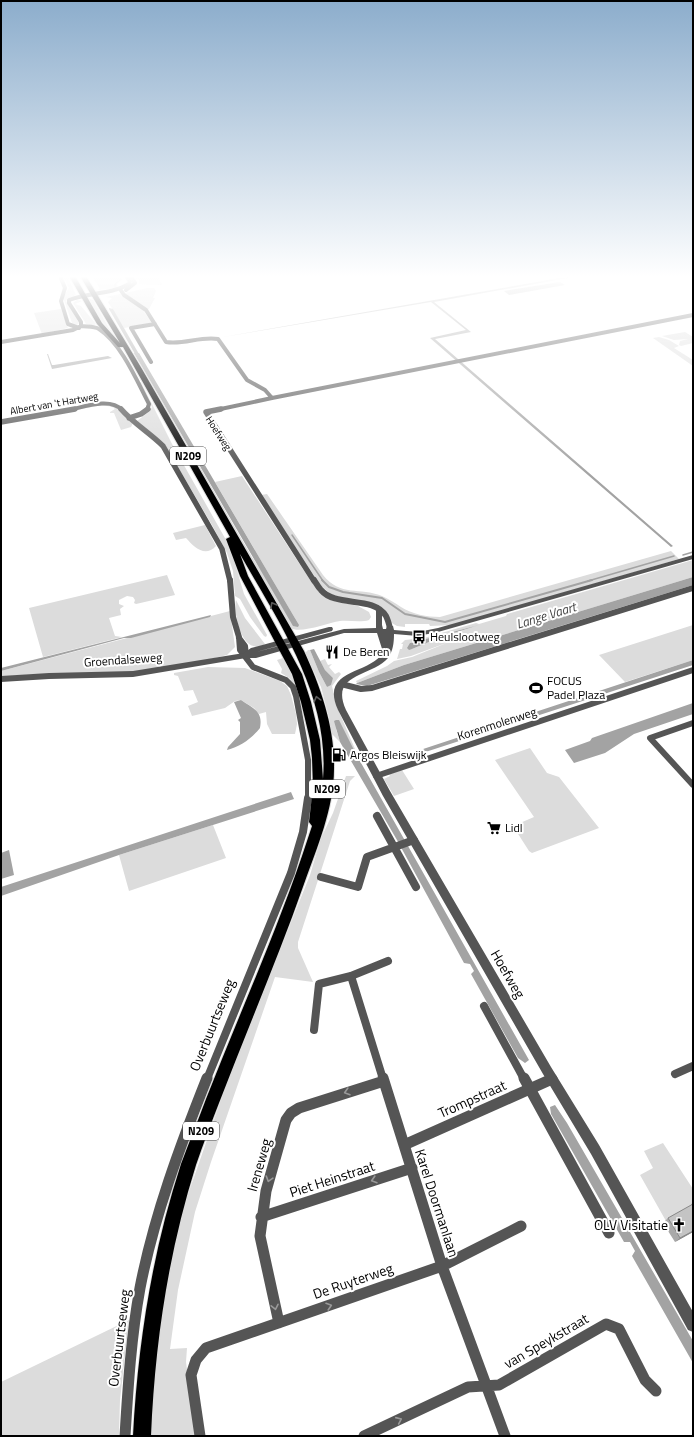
<svg xmlns="http://www.w3.org/2000/svg" width="694" height="1437" viewBox="0 0 694 1437" font-family="'Titillium Web',sans-serif">
  <style>
    .green { fill: #dcdcdc; fill-rule: evenodd }
    .water { fill: #a3a3a3 }
    .lines { fill: none; stroke-linecap: round; stroke-linejoin: round }
    .stream-far2 { stroke: #a3a3a3; stroke-width: 1 }
    .stream-far1 { stroke: #a3a3a3; stroke-width: 1.5 }
    .stream { stroke: #a3a3a3; stroke-width: 2 }
    .canal { fill: #a3a3a3; fill-rule: evenodd }
    .primary-casing { stroke: #dbdbdb; stroke-width: 2 }
    .minor-far4 { stroke: #555; stroke-width: 4 }
    .minor-far3 { stroke: #555; stroke-width: 5.5 }
    .minor-far2 { stroke: #555; stroke-width: 6 }
    .minor-far1 { stroke: #555; stroke-width: 8 }
    .minor { stroke: #555; stroke-width: 11 }
    .tertiary { fill: #555; fill-rule: evenodd }
    .primary { fill: #000; fill-rule: evenodd }
    .wall { fill: #a9a9a9 }
    .shaded-wall { fill: #898989 }
    .building { fill: #c4c4c4; stroke: #898989 }
    .oneway { stroke: #595959 }
    .oneway2 { stroke: #999 }
    .labels { text-anchor: middle; stroke-width: 4; stroke-linejoin: round; paint-order: stroke }
    .far-street-label { font-size: 10px; fill: #000; stroke: #fff }
    .shield { fill: #fff; stroke: #4c4c4c; stroke-width: 1 }
    .shield-label { font-size: 11px; font-weight: bold; fill: #000 }
    .poi-label { font-size: 12px; fill: #000; stroke: #fff; text-anchor: start }
    .street-label { font-size: 12px; fill: #000; stroke: #fff }
    .water-label { font-size: 13px; font-style: italic; fill: #444; stroke: #fff }
    .near-street-label { font-size: 14px; fill: #000; stroke: #fff }
    .near-poi-label { font-size: 14px; fill: #000; stroke: #fff; text-anchor: end }
  </style>
  <rect width="100%" height="100%" fill="#fff"/>
  <path class="green" d="M 63,276 L 67,276 L 76,295 L 67,299 L 66,301 L 79,323 L 77,325 L 72,323 L 63,297 L 69,288 Z
    M 92,276 L 120,276 L 123,279 L 117,284 L 118,288 L 97,290 L 100,289 Z
    M 134,276 L 158,276 L 162,285 L 139,284 L 139,280 Z
    M 148,288 L 154,288 L 156,291 L 153,298 L 155,298 L 149,309 L 147,310 L 125,293 Z
    M 120,294 L 143,310 L 152,323 L 124,328 L 108,302 L 112,298 L 106,297 Z
    M 88,298 L 93,300 L 109,328 L 126,351 L 98,317 L 87,300 Z
    M 77,300 L 82,301 L 75,304 L 81,306 L 96,324 L 93,326 L 86,324 L 73,303 Z
    M 61,309 L 68,328 L 42,334 L 34,313 Z
    M 685,332 L 693,337 L 693,343 L 681,346 L 679,345 L 680,341 L 688,339 L 674,340 L 662,336 Z
    M 659,337 L 669,340 L 679,346 L 674,348 L 693,360 L 693,366 L 653,338 Z
    M 134,353 L 252,557 L 299,625 L 215,482 L 242,476 L 312,583 L 339,602 L 358,606 L 369,612 L 371,617 L 369,620 C 360,623 350,620 340,621 C 327,623 301,634 290,628 L 132,354 Z
    M 139,382 L 141,382 L 172,444 L 230,547 L 244,594 L 267,635 L 266,637 L 264,636 L 250,617 L 240,599 L 235,596 L 233,571 L 227,553 L 212,525 L 164,443 L 137,421 L 150,411 L 152,407 Z
    M 101,405 L 115,406 L 133,423 L 131,427 L 121,430 L 114,413 L 110,413 L 110,412 L 115,409 C 108,400 65,412 52,415 Z
    M 267,494 L 323,575 C 340,597 360,587 382,596 C 389,599 395,603 401,607 C 412,614 427,617 440,617 L 671,551 L 679,559 L 453,625 L 430,626 L 429,624 L 405,624 L 405,627 L 397,626 L 390,622 L 387,612 L 379,605 L 341,598 L 331,594 L 321,586 L 261,495 Z
    M 205,525 L 216,546 C 205,558 194,547 186,538 L 176,540 L 173,533 Z
    M 693,560 L 693,577 L 404,665 L 357,683 L 356,681 L 387,666 L 394,661 L 412,657 L 449,642 L 411,656 L 397,659 L 400,649 L 402,649 L 403,644 L 401,644 L 405,640 L 424,638 L 476,623 L 479,624 L 506,616 L 507,614 ZM 479,625 L 441,637 L 412,649 L 410,643 L 414,642 Z
    M 167,575 L 175,595 L 136,604 L 134,603 L 135,600 L 133,597 L 127,596 L 119,600 L 119,604 L 124,606 L 120,609 L 121,615 L 109,618 L 115,636 L 122,637 L 43,657 L 29,608 Z
    M 236,600 L 245,618 L 265,644 C 242,658 233,613 236,600 Z
    M 230,611 L 235,647 L 227,655 C 192,664 156,670 121,673 C 81,675 41,672 1,677 L 1,671 Z
    M 693,625 L 693,660 L 625,682 L 599,655 Z
    M 308,650 L 310,650 L 319,672 L 327,687 L 333,678 L 325,670 L 320,661 L 325,659 L 328,665 L 332,664 L 329,667 L 335,674 L 339,672 L 341,674 L 332,686 L 337,707 L 355,749 L 353,749 L 347,737 L 336,729 L 340,742 L 330,732 L 329,718 L 321,687 L 305,653 Z
    M 283,658 L 286,661 L 295,682 L 293,683 L 289,678 L 281,673 L 282,669 L 277,660 Z
    M 208,667 L 245,668 L 280,681 L 287,686 L 291,695 L 296,714 L 297,724 L 295,734 L 272,734 L 267,724 L 266,712 L 259,714 L 254,708 L 241,700 L 235,701 L 225,708 L 192,716 L 188,706 L 198,702 L 193,690 L 184,691 L 178,676 L 174,675 L 174,673 Z
    M 530,748 L 547,773 L 559,777 L 599,828 L 532,853 L 529,851 L 513,826 L 534,817 L 495,760 Z
    M 402,770 L 414,789 L 394,796 L 384,779 L 390,776 L 389,774 Z
    M 346,776 L 355,776 L 350,781 L 298,942 L 298,948 L 313,982 L 275,977 L 211,1162 L 195,1212 L 178,1290 L 170,1349 L 187,1348 L 186,1362 L 196,1436 L 151,1436 L 151,1416 L 158,1335 L 171,1254 L 186,1200 L 231,1071 L 310,875 L 321,838 L 333,813 Z
    M 213,825 L 226,858 L 129,891 L 119,855 Z
    M 663,1143 L 693,1189 L 693,1203 L 691,1208 L 666,1221 L 640,1175 L 653,1168 L 644,1151 Z
    M 129,1320 L 120,1400 L 119,1436 L 1,1436 L 1,1382 Z"/>
  <path class="water" d="M 571,276 L 579,276 L 434,302 L 471,332 L 435,339 L 673,546 L 671,547 L 430,338 L 466,330 L 431,302 L 223,337 Z
    M 560,282 L 565,285 L 509,295 L 504,291 Z
    M 134,353 L 139,353 L 299,625 L 298,627 L 293,626 Z
    M 47,354 L 48,354 L 52,365 L 54,365 L 108,356 L 112,358 L 52,369 Z
    M 693,577 L 693,585 L 367,686 L 356,684 L 357,683 L 404,665 Z
    M 211,615 L 210,617 L 131,638 L 124,638 L 1,671 L 1,668 Z
    M 479,625 L 441,637 L 412,649 L 409,650 L 407,648 L 410,643 L 414,642 Z
    M 314,649 L 325,670 L 333,678 L 331,685 L 327,687 L 319,672 L 310,650 Z
    M 693,660 L 693,665 L 407,758 L 405,755 Z
    M 241,700 C 254,709 263,711 260,728 C 251,739 240,747 227,750 L 228,747 L 240,734 L 240,722 L 238,720 L 241,718 L 234,702 Z
    M 693,703 L 693,714 L 634,734 L 605,753 L 574,763 L 565,750 L 590,741 L 592,738 Z
    M 336,720 L 339,720 L 356,754 L 529,1060 L 525,1063 L 518,1058 L 471,974 L 474,971 L 470,964 L 464,963 L 397,840 L 340,742 L 334,721 Z
    M 291,792 L 294,799 L 119,855 L 1,896 L 1,887 Z
    M 9,850 L 14,875 L 1,879 L 1,853 Z
    M 555,1105 L 567,1123 L 693,1341 L 693,1363 L 632,1256 L 635,1251 L 630,1242 L 624,1242 L 551,1114 L 550,1107 Z"/>
  <g class="lines">
    <path class="stream-far2" d="M 115,287 L 115,284 L 120,280"/>
    <path class="stream-far1" d="M 292,535 L 323,581
      M 683,555 L 693,552
      M 588,581 L 674,556"/>
    <path class="stream" d="M 322,580 L 329,587 L 343,592 L 382,598 L 405,614 L 445,622 L 592,580"/>
    <path class="canal" d="M 109,308 L 113,309 L 143,361 L 143,362 L 139,361 L 109,309 Z"/>
    <g class="primary-casing">
      <path id="primary" d="M 69,276 L 75,276 L 102,323 L 120,343 L 80,276 L 86,276 L 142,369 L 304,651 C 321,688 335,728 334,769 C 334,808 317,848 304,884 C 278,958 247,1030 219,1103 C 211,1124 203,1144 196,1165 C 168,1254 155,1343 151,1436 L 133,1436 C 138,1343 152,1253 181,1164 C 189,1142 198,1121 206,1099 C 240,1012 279,927 308,838 L 312,826 L 309,822 L 313,787 L 312,758 L 310,740 L 301,702 L 292,674 L 240,576 L 226,539 L 230,537 L 123,347 L 118,347 L 97,324 ZM 240,554 C 279,623 330,695 323,779 L 320,740 L 311,702 L 302,674 L 248,576 Z"/>
    </g>
    <path class="minor-far4" d="M 60,276 L 65,288 L 61,301 L 68,324 L 79,328
      M 120,289 L 124,295 L 146,310 L 166,342 C 184,345 200,336 218,339 L 247,380 L 265,390 L 272,398 L 216,410
      M 126,290 L 135,283 L 131,276
      M 81,326 C 87,327 94,326 99,329 C 121,343 137,381 149,404 L 147,410
      M 81,326 L 81,322 L 69,303 L 69,300 C 89,292 110,295 129,284 L 130,281 L 126,276
      M 1,342 L 73,330 L 81,326
      M 151,362 L 131,328 L 155,324
      M 272,398 L 693,315
      M 69,410 C 84,407 110,397 122,410"/>
    <path class="minor-far3" d="M 121,409 C 133,423 150,433 163,446 L 222,549 L 230,581
      M 221,409 L 206,412 L 314,581
      M 129,418 L 141,414 L 148,409
      M 1,422 L 75,409"/>
    <path class="minor-far2" d="M 230,580 L 233,617 L 239,637 L 240,650 L 253,667 L 286,680 L 293,687 L 296,696 L 308,760 L 308,799
      M 314,580 C 316,583 318,587 321,590 C 336,608 373,595 386,616 C 388,620 389,624 390,628
      M 379,610 L 379,627
      M 239,638 L 245,646 L 246,655
      M 341,684 L 361,689 L 372,688 L 693,588
      M 693,723 L 650,738 L 693,785
      M 376,776 L 693,670"/>
    <path class="minor-far1" d="M 377,816 L 416,887
      M 321,877 L 358,887 L 367,857 L 414,840
      M 351,976 L 383,1079
      M 484,1006 L 524,1079
      M 314,1030 L 319,984 L 351,976 L 388,961
      M 675,1074 L 693,1066
      M 207,1079 L 291,873 L 303,832 L 308,798"/>
    <path class="minor" d="M 383,1078 L 442,1266 L 505,1436
      M 524,1078 L 609,1233
      M 404,1145 L 552,1079
      M 261,1217 L 412,1168
      M 279,1323 L 260,1236 L 266,1191 L 286,1120 L 291,1113 L 299,1108 L 384,1081
      M 125,1436 C 128,1387 131,1337 140,1288 C 154,1216 180,1146 207,1078
      M 200,1436 L 191,1375 L 196,1360 L 206,1348 L 442,1266 L 521,1226
      M 364,1436 L 468,1387 L 499,1385 L 606,1324 L 619,1329 L 645,1380 L 656,1391"/>
    <path class="tertiary" d="M 693,555 L 693,559 L 438,632 L 418,636 L 394,634 C 394,643 393,651 388,658 C 372,677 329,673 346,710 L 390,791 L 551,1067 L 599,1145 L 693,1312 L 693,1332 L 688,1330 L 677,1310 L 591,1154 L 543,1074 L 383,796 L 338,710 C 319,668 371,675 383,652 L 377,633 L 344,633 L 256,658 L 246,658 L 133,677 L 49,679 L 1,682 L 1,676 L 49,673 L 133,671 L 244,653 L 251,648 L 329,627 L 332,627 L 333,629 L 332,631 L 256,652 L 344,629 L 376,628 L 376,625 L 382,625 L 383,629 L 386,629 L 387,626 L 393,626 L 394,630 L 418,632 L 438,628 Z"/>
    <use href="#primary" class="primary"/>
  </g>
  <path class="wall" d="M 693,1202 L 693,1232 L 675,1242 L 663,1223 L 668,1218 L 690,1206 Z"/>
  <path class="shaded-wall" d="M 693,1231 L 693,1232 L 675,1242 L 680,1238 Z"/>
  <path class="building" d="M 693,1204 L 693,1231 L 680,1238 L 668,1218 Z"/>
  <defs><path id="oneway-chevron" d="M-2-3.5L2.5 0L-2 3.5" fill="none" stroke-width="1.6" stroke-linecap="round" stroke-linejoin="round"/></defs>
  <g class="oneway">
    <use href="#oneway-chevron" transform="translate(273 605) rotate(-119)"/>
    <use href="#oneway-chevron" transform="translate(317 699) rotate(-105)"/>
  </g>
  <g class="oneway2">
    <use href="#oneway-chevron" transform="translate(347 1092) rotate(163)"/>
    <use href="#oneway-chevron" transform="translate(269 1179) rotate(107)"/>
    <use href="#oneway-chevron" transform="translate(374 1180) rotate(163)"/>
    <use href="#oneway-chevron" transform="translate(329 1306) rotate(-18)"/>
    <use href="#oneway-chevron" transform="translate(275 1307) rotate(78)"/>
    <use href="#oneway-chevron" transform="translate(399 1420) rotate(-24)"/>
  </g>
  <linearGradient id="sky" x2="0" y2="1"><stop stop-color="#8cadcc"/><stop offset="0.58" stop-color="#fff"/><stop offset="1" stop-color="#fff" stop-opacity="0"/></linearGradient>
  <rect width="694" height="477" fill="url(#sky)"/>
  <defs>
    <g id="bus-bare" transform="scale(1.08)"><path d="M-5-6H5V4H4V6H2V4H-2V6H-4V4H-5ZM-3.5-4V0h7V-4ZM-3.5 1.2v1.5H-2V1.2ZM2 1.2v1.5H3.5V1.2Z" fill="#000" stroke="#fff" stroke-width="2.5" paint-order="stroke"/></g>
    <g id="restaurant-bare" transform="scale(1.08)"><path d="M-5-6h1v4h1v-4h1v4h1v-4h1v5L-1.5 .5V6h-2V.5L-5-1ZM5-6V6H3V1.5H1.5Q1.5-4 5-6Z" fill="#000" stroke="#fff" stroke-width="2.5" paint-order="stroke"/></g>
    <g id="stadium-bare" transform="scale(1.08)"><path d="M0-5a6.5 5 0 1 0 0 10a6.5 5 0 1 0 0-10ZM-3.5-1.8h7v3.6h-7Z" fill="#000" stroke="#fff" stroke-width="2.5" paint-order="stroke"/></g>
    <g id="fuel-bare" transform="scale(1.08)"><path d="M-5.5-6h7V0h2V4h1.3V-2.5L3-4.5l.8-.8L6-3V5H2.5V1h-1V6h-7ZM-4.2-4.7v3.2H.2V-4.7Z" fill="#000" stroke="#fff" stroke-width="2.5" paint-order="stroke"/></g>
    <g id="supermarket-bare" transform="scale(1.08)"><path d="M-6-5.5h2.5l.6 2H6L4.5 2H-2.5L-4.4-4H-6ZM-1.5 3.2a1.3 1.3 0 1 0 .1 0ZM3 3.2a1.3 1.3 0 1 0 .1 0Z" fill="#000" stroke="#fff" stroke-width="2.5" paint-order="stroke"/></g>
    <g id="church-bare" transform="scale(1.08)"><path d="M-1.2-6h2.4v3.5h3.3v2.4h-3.3V6h-2.4V-.1h-3.3v-2.4h3.3Z" fill="#000" stroke="#fff" stroke-width="2.5" paint-order="stroke"/></g>
  </defs>
  <g fill-rule="evenodd">
    <use href="#bus-bare" x="419" y="637"/>
    <use href="#restaurant-bare" x="332" y="652"/>
    <use href="#stadium-bare" x="536" y="688"/>
    <use href="#fuel-bare" x="339" y="755"/>
    <use href="#supermarket-bare" x="494" y="828"/>
    <use href="#church-bare" x="679" y="1225"/>
  </g>
  <g class="labels">
    <g class="far-street-label">
      <text transform="translate(54 403) rotate(-10)" y="4">Albert van 't Hartweg</text>
      <text transform="translate(219 433) rotate(57)" y="4">Hoefweg</text>
    </g>
    <g class="shield">
      <rect x="170" y="447" width="36" height="18" rx="3"/>
      <rect x="309" y="780" width="36" height="18" rx="3"/>
      <rect x="183" y="1122" width="36" height="18" rx="3"/>
    </g>
    <g class="shield-label">
      <text x="188" y="460">N209</text>
      <text x="327" y="793">N209</text>
      <text x="201" y="1135">N209</text>
    </g>
    <g class="poi-label">
      <text x="430" y="641">Heulslootweg</text>
      <text x="343" y="656">De Beren</text>
      <text x="547" y="685">FOCUS<tspan x="547" dy="14">Padel Plaza</tspan></text>
      <text x="350" y="759">Argos Bleiswijk</text>
      <text x="505" y="832">Lidl</text>
    </g>
    <g class="street-label">
      <text transform="translate(123 660) rotate(-4)" y="4">Groendalseweg</text>
      <text transform="translate(497 724) rotate(-18)" y="4">Korenmolenweg</text>
    </g>
    <g class="water-label">
      <text transform="translate(546 615) rotate(-17)" y="5">Lange Vaart</text>
    </g>
    <g class="near-street-label">
      <text transform="translate(508 974) rotate(60)" y="5">Hoefweg</text>
      <text transform="translate(212 1025) rotate(-68)" y="5">Overbuurtseweg</text>
      <text transform="translate(472 1099) rotate(-24)" y="5">Trompstraat</text>
      <text transform="translate(259 1165) rotate(-74)" y="5">Ireneweg</text>
      <text transform="translate(332 1179) rotate(-18)" y="5">Piet Heinstraat</text>
      <text transform="translate(437 1203) rotate(72)" y="5">Karel Doormanlaan</text>
      <text transform="translate(353 1281) rotate(-19)" y="5">De Ruyterweg</text>
      <text transform="translate(119 1338) rotate(-83)" y="5">Overbuurtseweg</text>
      <text transform="translate(546 1341) rotate(-30)" y="5">van Speykstraat</text>
    </g>
    <g class="near-poi-label">
      <text x="668" y="1230">OLV Visitatie</text>
    </g>
  </g>
  <rect width="694" height="1437" fill="none" stroke="#000000" stroke-width="4"/>
</svg>
